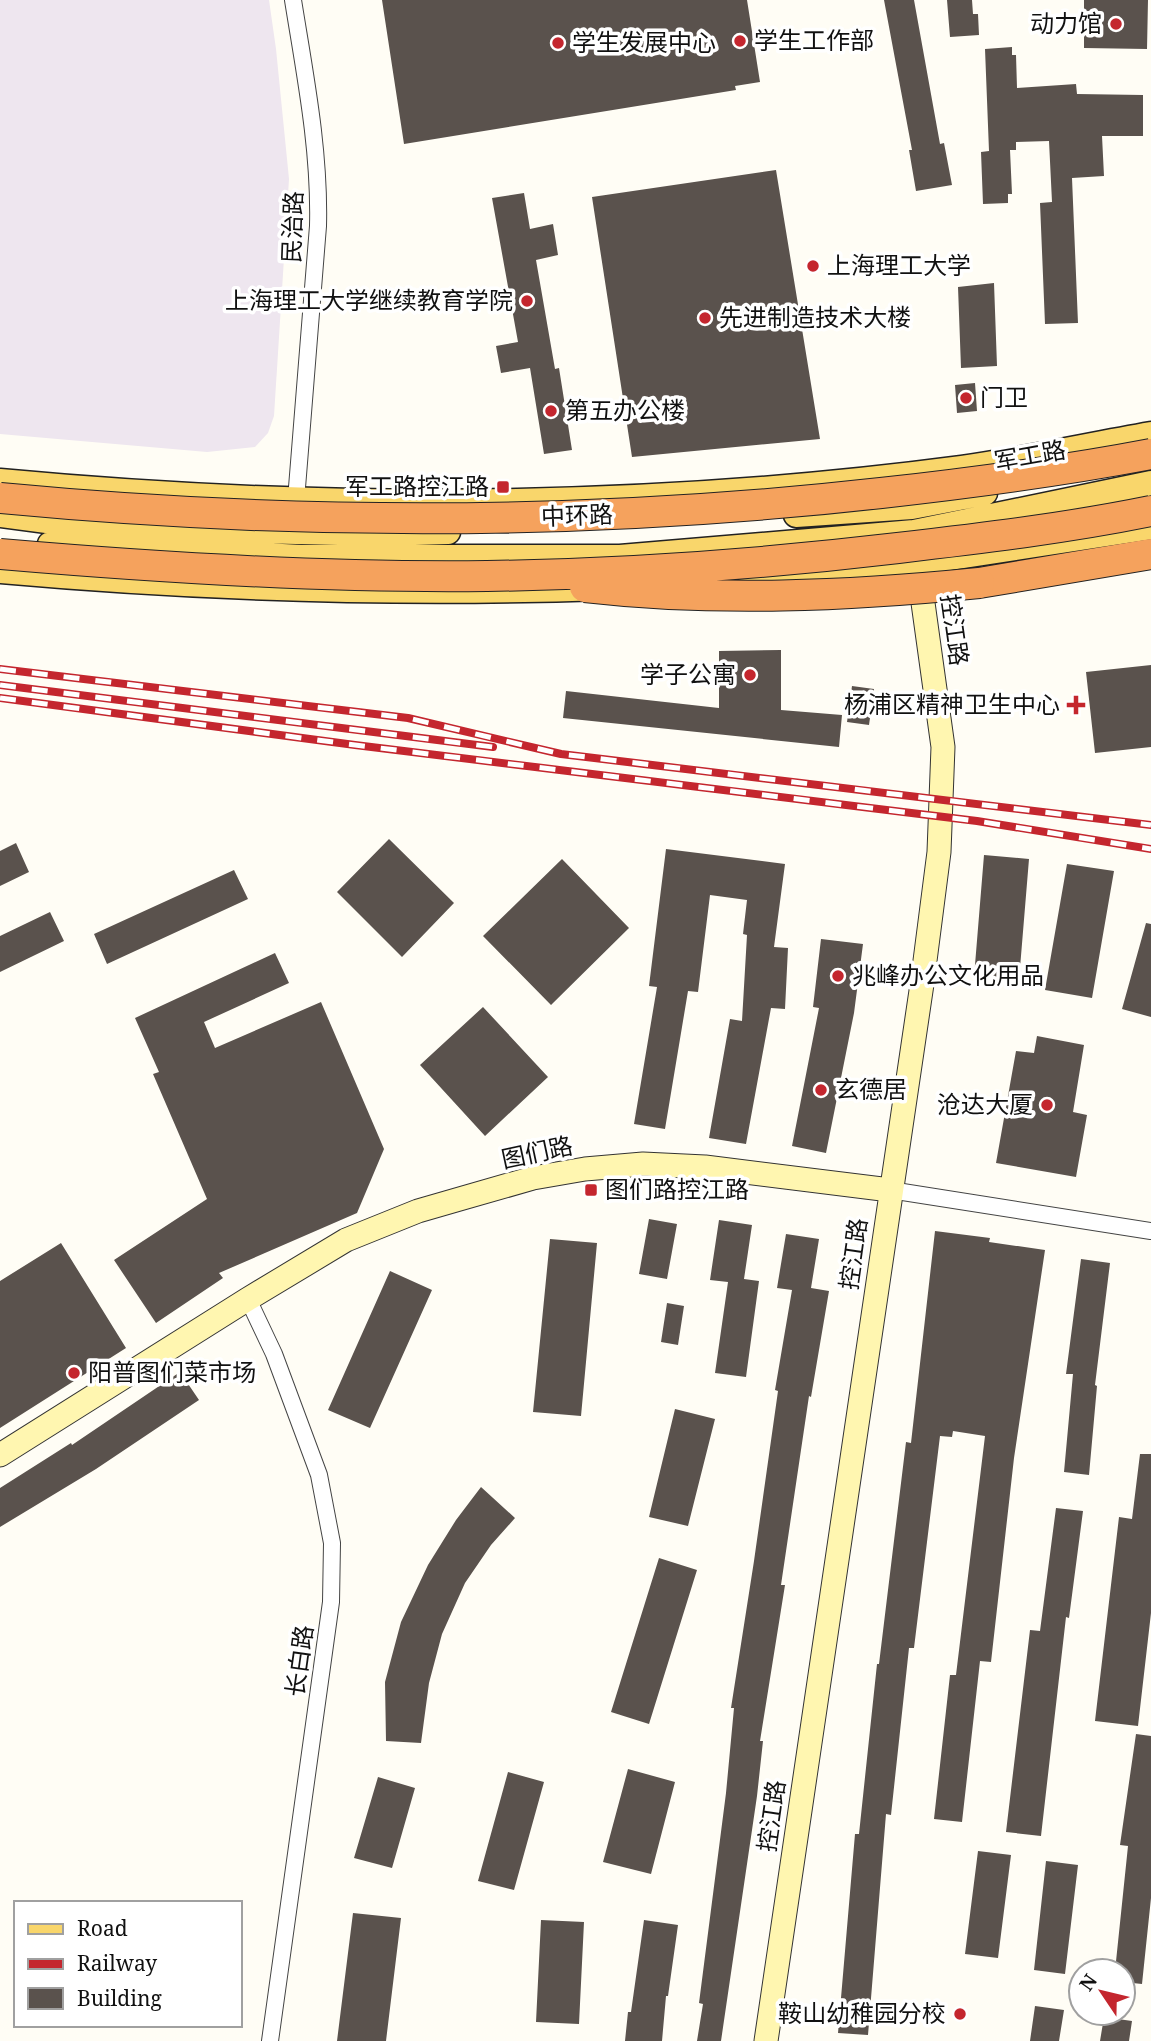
<svg xmlns="http://www.w3.org/2000/svg" width="1151" height="2041" viewBox="0 0 1151 2041" font-family="'Noto Serif','Noto Sans SC',serif">
  <style>
    .industrial { fill: #eee6ef }
    .building { fill: #5a524d }
    .lines { fill: none; stroke-linecap: round; stroke-linejoin: round }
    .street-casing { stroke: #444; stroke-width: 18 }
    .secondary-casing { stroke: #333; stroke-width: 25 }
    .primary-casing { stroke: #222; stroke-width: 27 }
    .highway-casing { stroke: #222; stroke-width: 32 }
    .street { stroke: #fff; stroke-width: 16 }
    .secondary { stroke: #fff6b0; stroke-width: 23 }
    .primary { stroke: #f9d66b; stroke-width: 24 }
    .highway { stroke: #f5a25d; stroke-width: 30 }
    .rail-casing { stroke: #c4262e; stroke-width: 8 }
    .rail { stroke: #fff; stroke-width: 5; stroke-dasharray: 16; stroke-linecap: butt }
    .highway-bridge-casing { stroke: #222; stroke-width: 32; stroke-linecap: butt }
    .highway-bridge { stroke: #f5a25d; stroke-width: 30 }
    .poi-dot { fill: #c4262e; stroke: #fff; stroke-width: 2.5 }
    .labels { text-anchor: middle; stroke-width: 7; stroke-linejoin: round; paint-order: stroke }
    .poi-label { font-size: 24px; fill: #111; stroke: #fff; text-anchor: start }
    .street-label { font-size: 24px; fill: #111; stroke: #fff }
  </style>
  <rect width="100%" height="100%" fill="#fffdf5"/>
  <path class="industrial" d="M 0,0 L 269,0 L 276,49 L 289,179 L 274,416 L 268,433 L 255,447 L 207,452 L 0,434 Z"/>
  <path class="building" d="M 382,0 L 747,0 L 760,82 L 735,86 L 736,90 L 404,144 Z
    M 884,0 L 914,0 L 940,144 L 944,143 L 952,185 L 916,191 L 909,150 L 912,150 Z
    M 947,0 L 972,0 L 973,14 L 978,14 L 979,35 L 950,37 Z
    M 1084,0 L 1148,0 L 1147,49 L 1084,48 Z
    M 1012,47 L 1012,55 L 1016,55 L 1017,88 L 1076,84 L 1077,94 L 1143,95 L 1143,136 L 1102,136 L 1104,176 L 1072,178 L 1078,323 L 1045,324 L 1040,203 L 1052,202 L 1049,141 L 1016,142 L 1016,150 L 1010,150 L 1012,194 L 1008,194 L 1008,203 L 983,204 L 981,152 L 989,151 L 985,49 Z
    M 776,170 L 820,439 L 632,457 L 592,197 Z
    M 524,193 L 530,229 L 553,224 L 558,255 L 536,260 L 555,369 L 559,368 L 572,450 L 544,454 L 530,368 L 501,373 L 496,346 L 518,342 L 492,198 Z
    M 994,283 L 997,366 L 961,368 L 958,287 Z
    M 975,383 L 977,411 L 957,413 L 955,385 Z
    M 781,650 L 781,710 L 842,715 L 839,747 L 563,718 L 566,691 L 719,708 L 719,651 Z
    M 1151,665 L 1151,747 L 1095,753 L 1086,672 Z
    M 852,686 L 874,689 L 869,725 L 847,722 Z
    M 389,839 L 454,903 L 402,957 L 337,892 Z
    M 16,843 L 29,872 L 0,886 L 0,851 Z
    M 666,849 L 785,864 L 774,947 L 788,948 L 785,1009 L 771,1008 L 746,1144 L 709,1138 L 730,1019 L 742,1021 L 747,935 L 743,934 L 747,900 L 710,895 L 698,992 L 688,991 L 665,1129 L 634,1124 L 657,987 L 649,986 Z
    M 984,855 L 1029,859 L 1019,980 L 974,977 Z
    M 562,859 L 629,928 L 551,1005 L 483,936 Z
    M 1067,864 L 1114,871 L 1092,998 L 1045,990 Z
    M 234,870 L 248,899 L 107,964 L 94,934 Z
    M 50,912 L 64,941 L 0,972 L 0,936 Z
    M 1146,923 L 1151,924 L 1151,1017 L 1122,1009 Z
    M 821,939 L 863,944 L 854,1013 L 826,1153 L 792,1146 L 819,1008 L 813,1007 Z
    M 275,953 L 289,983 L 204,1022 L 215,1048 L 321,1002 L 384,1149 L 357,1213 L 219,1273 L 223,1278 L 156,1323 L 114,1260 L 207,1199 L 153,1074 L 159,1072 L 135,1018 Z
    M 483,1007 L 548,1077 L 485,1136 L 420,1065 Z
    M 1037,1036 L 1084,1045 L 1073,1112 L 1087,1115 L 1076,1177 L 996,1163 L 1016,1051 L 1034,1053 Z
    M 649,1219 L 677,1224 L 667,1279 L 639,1274 Z
    M 719,1220 L 752,1225 L 744,1279 L 759,1281 L 746,1377 L 715,1373 L 728,1282 L 710,1280 Z
    M 935,1231 L 990,1238 L 989,1242 L 1045,1250 L 1014,1458 L 991,1662 L 980,1661 L 962,1822 L 934,1819 L 950,1675 L 956,1675 L 985,1436 L 953,1431 L 952,1437 L 940,1436 L 914,1648 L 909,1648 L 891,1815 L 886,1814 L 868,2035 L 838,2033 L 855,1834 L 859,1834 L 877,1664 L 879,1664 L 906,1442 L 911,1443 Z
    M 786,1234 L 819,1239 L 811,1288 L 829,1291 L 811,1397 L 809,1396 L 781,1585 L 785,1585 L 760,1741 L 763,1741 L 757,1796 L 721,2041 L 697,2041 L 703,2004 L 699,2003 L 726,1793 L 734,1708 L 731,1708 L 754,1561 L 778,1391 L 775,1390 L 792,1290 L 777,1288 Z
    M 550,1239 L 597,1243 L 581,1416 L 533,1412 Z
    M 61,1243 L 126,1348 L 0,1428 L 0,1281 Z
    M 1081,1259 L 1110,1263 L 1095,1385 L 1097,1386 L 1089,1475 L 1064,1472 L 1073,1374 L 1066,1374 Z
    M 390,1271 L 432,1290 L 370,1428 L 328,1410 Z
    M 667,1303 L 684,1306 L 678,1345 L 661,1342 Z
    M 180,1372 L 199,1400 L 96,1469 L 0,1527 L 0,1488 L 71,1443 L 72,1445 Z
    M 675,1409 L 715,1419 L 688,1526 L 649,1517 Z
    M 1140,1454 L 1151,1454 L 1151,1613 L 1138,1726 L 1095,1721 L 1119,1517 L 1132,1519 Z
    M 481,1487 L 515,1518 L 491,1545 L 465,1583 L 442,1634 L 429,1683 L 421,1743 L 386,1741 L 385,1682 L 401,1622 L 428,1565 L 456,1520 Z
    M 1056,1508 L 1083,1511 L 1069,1618 L 1066,1617 L 1041,1836 L 1006,1832 L 1030,1630 L 1040,1631 Z
    M 659,1558 L 697,1570 L 649,1724 L 611,1712 Z
    M 1136,1734 L 1151,1736 L 1151,1898 L 1142,1984 L 1123,1982 L 1123,1971 L 1115,1971 L 1128,1846 L 1120,1845 Z
    M 628,1769 L 675,1782 L 651,1874 L 603,1862 Z
    M 508,1772 L 544,1782 L 514,1890 L 478,1881 Z
    M 378,1777 L 415,1788 L 392,1868 L 354,1858 Z
    M 978,1851 L 1011,1855 L 998,1958 L 965,1954 Z
    M 1046,1861 L 1078,1865 L 1065,1974 L 1034,1970 Z
    M 353,1913 L 401,1918 L 386,2041 L 337,2041 Z
    M 541,1920 L 584,1922 L 579,2024 L 536,2022 Z
    M 644,1920 L 678,1925 L 668,1996 L 666,1996 L 662,2041 L 625,2041 L 628,2012 L 631,2012 Z
    M 1035,2006 L 1064,2010 L 1059,2041 L 1030,2041 Z
    M 1104,2017 L 1132,2021 L 1129,2041 L 1100,2041 Z"/>
  <g class="lines">
    <g class="street-casing">
      <path id="street" d="M 293,0 C 305,75 320,150 318,226 L 296,500
        M 890,1190 L 1151,1231
        M 248,1299 L 274,1354 L 319,1475 L 332,1543 L 331,1602 L 270,2041"/>
    </g>
    <g class="secondary-casing">
      <path id="secondary" d="M 0,1455 L 248,1299 L 346,1240 L 418,1211 L 463,1198 L 533,1178 L 585,1169 L 643,1164 L 705,1167 L 890,1190
        M 766,2041 L 922,984 L 939,852 L 943,747 L 919,574"/>
    </g>
    <g class="primary-casing">
      <path id="primary" d="M 0,481 C 320,511 643,510 962,468 C 1025,459 1088,445 1151,434
        M 0,515 L 92,527 L 381,534 L 448,532
        M 796,515 L 912,507 L 985,493
        M 50,544 L 301,557 L 620,557 L 914,532 L 1151,483
        M 0,571 C 201,589 402,595 604,588
        M 689,584 L 918,563 L 1151,527"/>
    </g>
    <g class="highway-casing">
      <path id="highway" d="M 979,583 L 1151,554"/>
    </g>
    <use href="#street" class="street"/>
    <use href="#secondary" class="secondary"/>
    <use href="#primary" class="primary"/>
    <use href="#highway" class="highway"/>
    <g class="rail-casing">
      <path id="rail" d="M 0,669 L 408,718 L 561,754 L 1151,825
        M 0,685 L 493,747
        M 0,698 L 355,745 L 977,821 L 1151,849"/>
    </g>
    <use href="#rail" class="rail"/>
    <g class="highway-bridge-casing">
      <path id="highway-bridge" d="M 0,498 C 295,526 587,526 881,493 C 971,483 1062,471 1151,454
        M 0,554 C 162,568 325,578 487,576 C 624,574 762,564 898,548 C 983,538 1068,528 1151,511
        M 585,587 C 716,602 848,596 979,583"/>
    </g>
    <use href="#highway-bridge" class="highway-bridge"/>
  </g>
  <g class="poi-dot">
    <circle cx="1116" cy="24" r="7"/>
    <circle cx="740" cy="41" r="7"/>
    <circle cx="558" cy="43" r="7"/>
    <circle cx="813" cy="266" r="7"/>
    <circle cx="527" cy="301" r="7"/>
    <circle cx="705" cy="318" r="7"/>
    <circle cx="966" cy="398" r="7"/>
    <circle cx="551" cy="411" r="7"/>
    <rect x="496" y="480" width="14" height="14" rx="3.5"/>
    <circle cx="750" cy="675" r="7"/>
    <path d="M1072.5 694.5h7v7h7v7h-7v7h-7v-7h-7v-7h7z"/>
    <circle cx="838" cy="976" r="7"/>
    <circle cx="821" cy="1090" r="7"/>
    <circle cx="1047" cy="1105" r="7"/>
    <rect x="584" y="1183" width="14" height="14" rx="3.5"/>
    <circle cx="74" cy="1373" r="7"/>
    <circle cx="960" cy="2014" r="7"/>
  </g>
  <g class="labels">
    <g class="poi-label">
      <text x="1102" y="32" text-anchor="end">动力馆</text>
      <text x="754" y="49">学生工作部</text>
      <text x="572" y="51">学生发展中心</text>
      <text x="827" y="274">上海理工大学</text>
      <text x="513" y="309" text-anchor="end">上海理工大学继续教育学院</text>
      <text x="719" y="326">先进制造技术大楼</text>
      <text x="980" y="406">门卫</text>
      <text x="565" y="419">第五办公楼</text>
      <text x="489" y="495" text-anchor="end">军工路控江路</text>
      <text x="736" y="683" text-anchor="end">学子公寓</text>
      <text x="1060" y="713" text-anchor="end">杨浦区精神卫生中心</text>
      <text x="852" y="984">兆峰办公文化用品</text>
      <text x="835" y="1098">玄德居</text>
      <text x="1033" y="1113" text-anchor="end">沧达大厦</text>
      <text x="605" y="1198">图们路控江路</text>
      <text x="88" y="1381">阳普图们菜市场</text>
      <text x="946" y="2022" text-anchor="end">鞍山幼稚园分校</text>
    </g>
    <g class="street-label">
      <text transform="translate(293 227) rotate(-88)" y="8">民治路</text>
      <text transform="translate(1030 456) rotate(-10)" y="8">军工路</text>
      <text transform="translate(577 516) rotate(-2)" y="8">中环路</text>
      <text transform="translate(954 630) rotate(82)" y="8">控江路</text>
      <text transform="translate(537 1153) rotate(-12)" y="8">图们路</text>
      <text transform="translate(854 1254) rotate(-82)" y="8">控江路</text>
      <text transform="translate(300 1661) rotate(-82)" y="8">长白路</text>
      <text transform="translate(772 1816) rotate(-82)" y="8">控江路</text>
    </g>
  </g>
  <rect x="14" y="1901" width="228" height="126" fill="#ffffff" stroke="#a0a0a0" stroke-width="2"/>
  <rect x="28" y="1924" width="35" height="10" fill="#f9d66b" stroke="#a0a0a0" stroke-width="2"/>
  <text x="77" y="1936" font-size="21" fill="#111111">Road</text>
  <rect x="28" y="1959" width="35" height="10" fill="#c4262e" stroke="#a0a0a0" stroke-width="2"/>
  <text x="77" y="1971" font-size="21" fill="#111111">Railway</text>
  <rect x="28" y="1988" width="35" height="21" fill="#5a524d" stroke="#a0a0a0" stroke-width="2"/>
  <text x="77" y="2006" font-size="21" fill="#111111">Building</text>
  <g transform="translate(1102 1992) rotate(305)"><circle r="33" fill="#ffffff" stroke="#a0a0a0" stroke-width="2"/>
  <path d="M0-5L12 26L0 18L-12 26Z" fill="#c4262e"/>
  <text y="-10" font-size="19" font-weight="bold" text-anchor="middle" fill="#111111">N</text>
  </g>
</svg>
